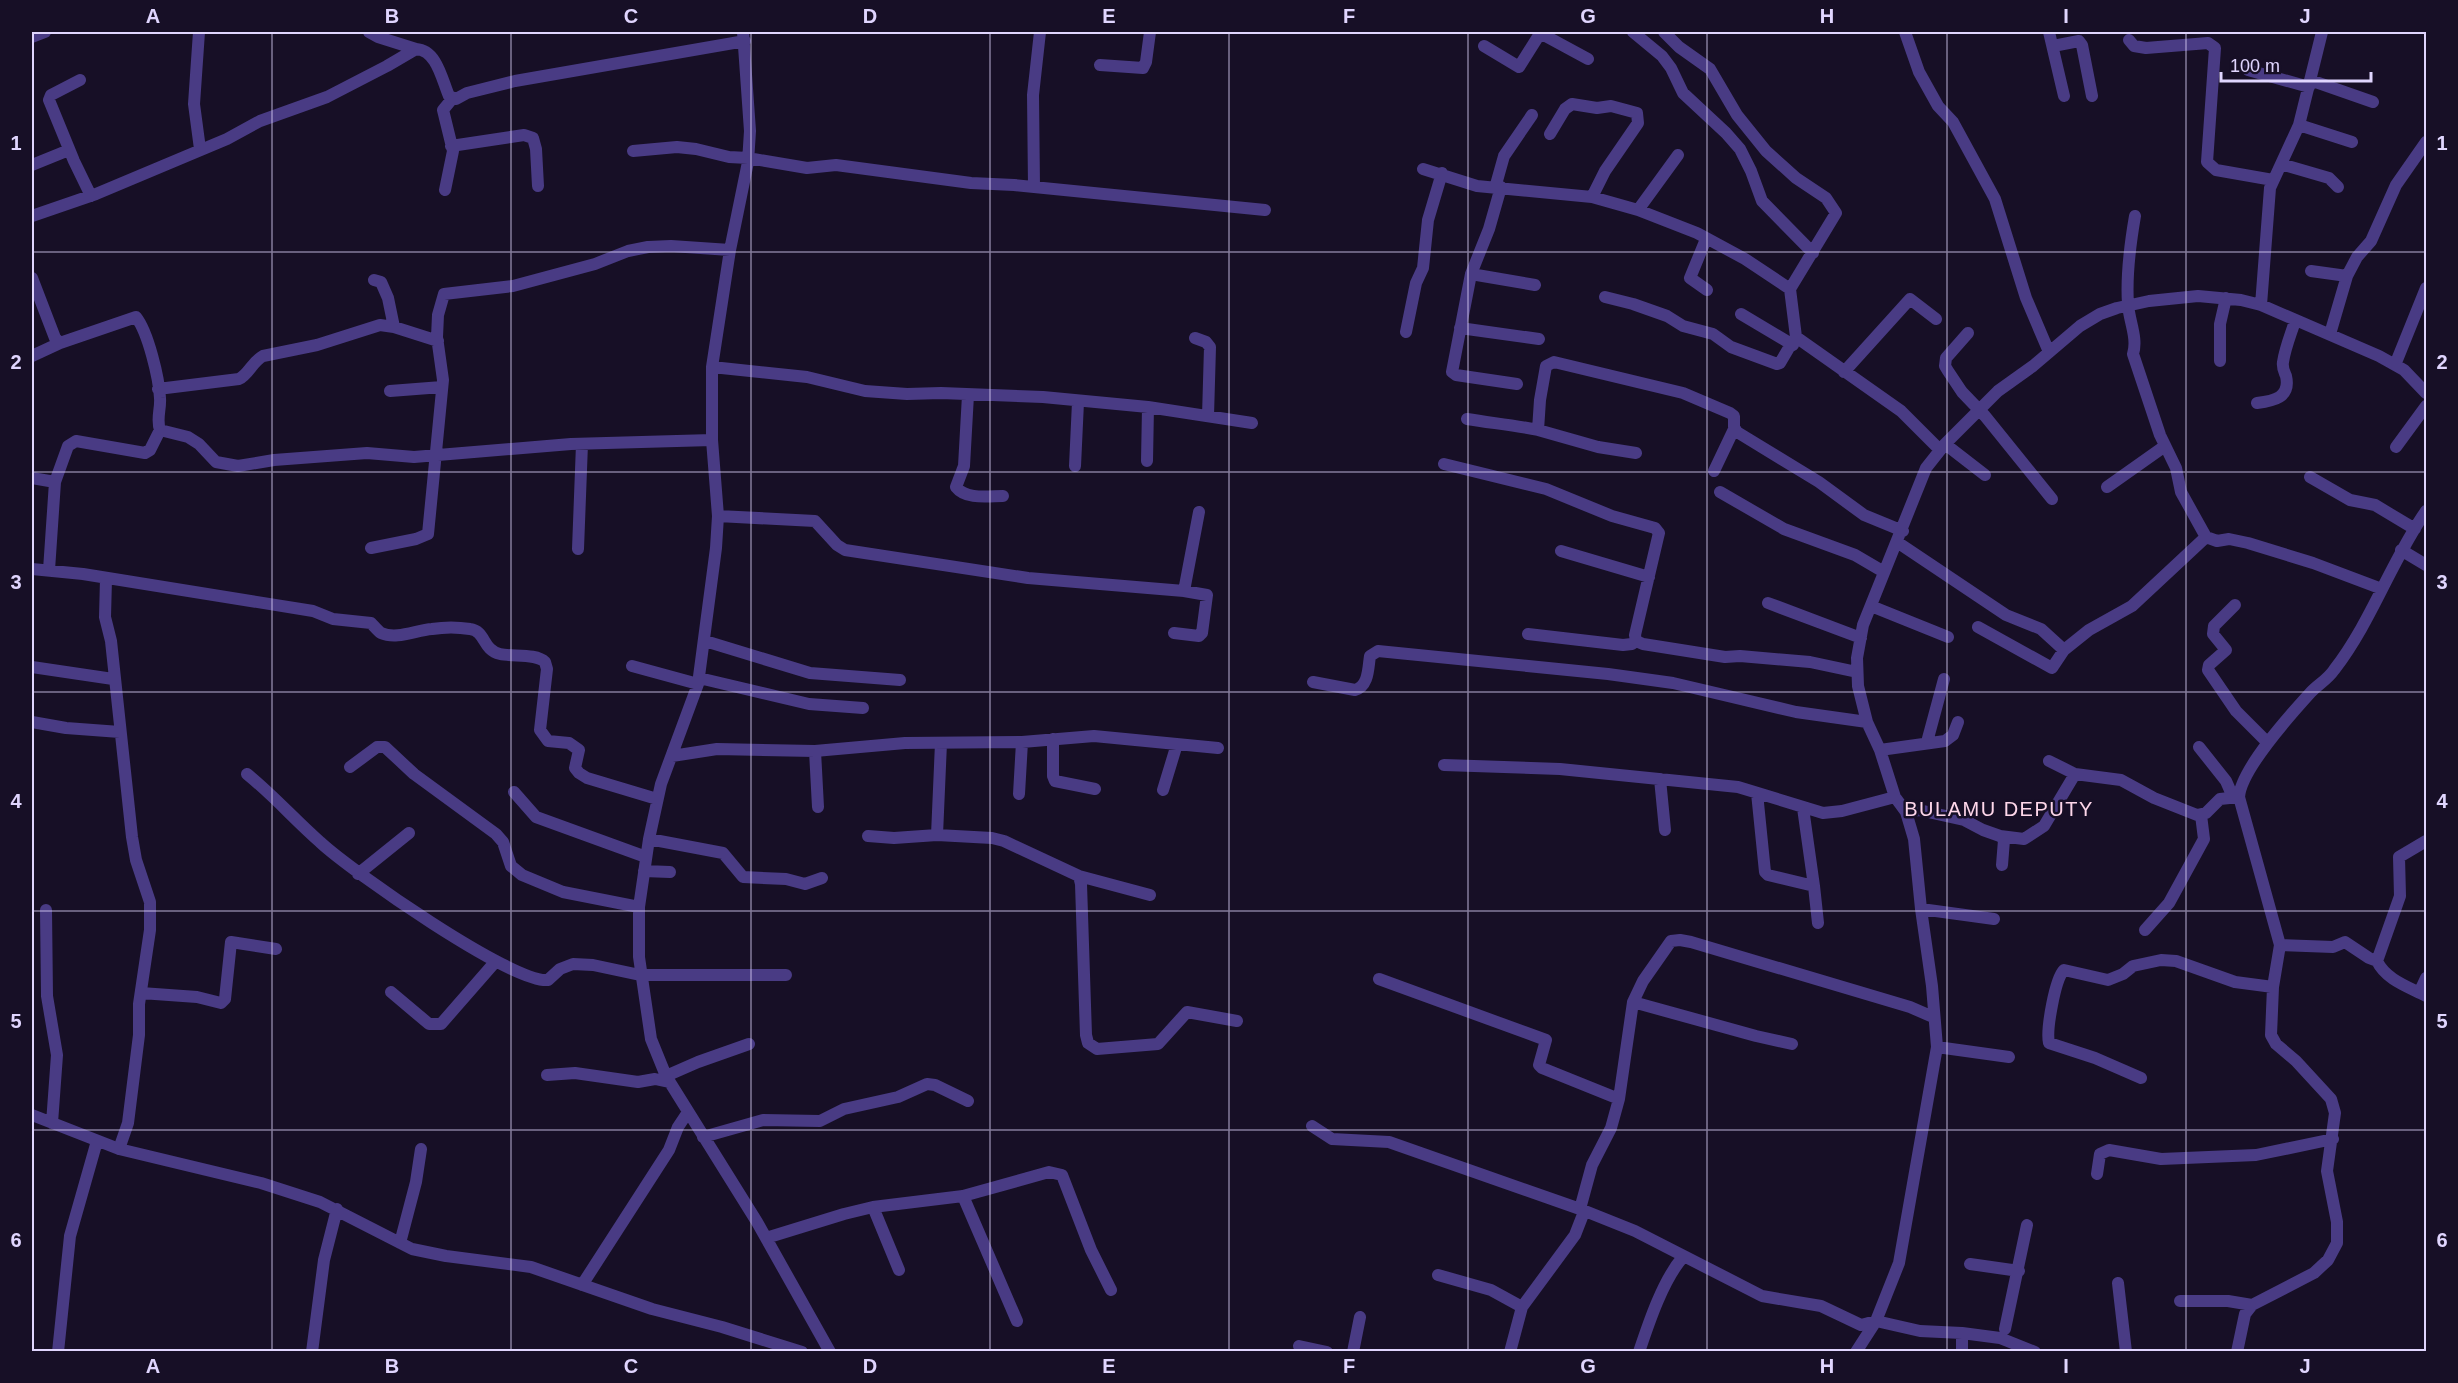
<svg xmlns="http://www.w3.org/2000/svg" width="2458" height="1383" viewBox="0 0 2458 1383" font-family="Helvetica,sans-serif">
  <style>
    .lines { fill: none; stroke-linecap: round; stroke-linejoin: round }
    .minor { stroke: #493b84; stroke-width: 12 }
    .grid { fill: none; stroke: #e0d5fe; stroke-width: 1.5; stroke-opacity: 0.55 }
    .labels { text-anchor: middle; stroke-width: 5; stroke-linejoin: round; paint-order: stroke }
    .quarter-label { font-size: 20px; letter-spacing: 1.5px; fill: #fed7ea; stroke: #170f26 }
    .neatline { fill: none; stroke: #e0d5fe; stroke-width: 2 }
    .grid-label { font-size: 20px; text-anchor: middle; font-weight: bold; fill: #e0d5fe }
  </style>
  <rect width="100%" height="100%" fill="#170f26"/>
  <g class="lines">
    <path class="minor" d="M 199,32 L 194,104 L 200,149
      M 369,32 L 378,37 L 416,49
      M 743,32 L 750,131 L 748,162 L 730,250 L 712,367 L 712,440 L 718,516 L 716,548 L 698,684 L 661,784 L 649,839 L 639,907 L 639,957 L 651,1039 L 666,1076 L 757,1222 L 830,1352
      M 1633,32 L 1662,56 L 1671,68 L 1683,93 L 1726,133 L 1740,149 L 1751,171 L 1762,201 L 1813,253
      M 1664,32 L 1679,47 L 1710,69 L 1737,115 L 1766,151 L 1796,178 L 1826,198 L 1836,213 L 1790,289
      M 1905,32 L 1919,72 L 1938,106 L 1953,122 L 1995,199 L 2026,298 L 2049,352
      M 2049,32 L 2064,96
      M 1540,33 L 1588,59
      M 32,37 L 45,32
      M 2129,40 L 2134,46 L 2146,48 L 2208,43 L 2215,48 L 2207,162 L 2216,170 L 2273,180
      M 1484,46 L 1519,67 L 1541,32
      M 2053,46 L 2079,41 L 2082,45 L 2092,96
      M 1100,65 L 1143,68 L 1146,62 L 1150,32
      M 2248,70 L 2309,87
      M 80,80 L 51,95 L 49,100 L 74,161 L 91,196
      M 2310,80 L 2373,102
      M 2299,125 L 2352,142
      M 1550,134 L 1565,109 L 1572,104 L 1597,108 L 1611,106 L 1637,113 L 1638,123 L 1605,171 L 1592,197
      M 451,146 L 524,135 L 533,138 L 536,149 L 538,186
      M 633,151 L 677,147 L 696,149 L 729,157 L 748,158 L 807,168 L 836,165 L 971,183 L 1014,185 L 1265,210
      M 2281,164 L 2329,178 L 2338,187
      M 32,165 L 69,150
      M 1423,169 L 1477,186 L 1592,197 L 1638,210 L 1697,233 L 1745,259 L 1790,289 L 1796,337 L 1793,345 L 1790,346 L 1780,363 L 1777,364 L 1731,347 L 1713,334 L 1683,326 L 1667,316 L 1633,304 L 1605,297
      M 1034,187 L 1033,95 L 1040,32
      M 1501,187 L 1489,229 L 1471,274 L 1535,285
      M 1495,188 L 1504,156 L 1532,115
      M 445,190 L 453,151 L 443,110 L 452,99
      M 1638,210 L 1678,155
      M 32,216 L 96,194 L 227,139 L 260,121 L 327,97 L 387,66 L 416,49 C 437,50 442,80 449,96 L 456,99 L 467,93 L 515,81 L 745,41
      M 2135,216 C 2130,245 2126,275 2128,304 C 2129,321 2138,338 2133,354 L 2160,435 L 2176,468 L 2181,492 L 2206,537 L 2217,541 L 2229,539 L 2248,543 L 2313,563 L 2382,589
      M 1706,239 L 1690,278 L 1707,290
      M 2311,271 L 2347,276
      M 1471,274 L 1452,372 L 1456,375 L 1517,384
      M 32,278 L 55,338 L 60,343 L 136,317 C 148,332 159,378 160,398 C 161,409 156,419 160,430 L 188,437 L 199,444 L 216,462 L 238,466 L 274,460 L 367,453 L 414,457 L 571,444 L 712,440
      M 374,280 L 381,282 L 388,298 L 394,327
      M 2261,305 L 2270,188 L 2299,125 L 2322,32
      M 1741,314 L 1793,345
      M 1460,328 L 1539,339
      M 1406,332 L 1416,283 L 1423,268 L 1428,220 L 1442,173
      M 1968,333 L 1946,358 L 1945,366 L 1948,371 L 1962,392 L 1985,416 L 2052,499
      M 2330,334 L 2347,276 L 2357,257 L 2371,241 L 2396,185 L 2426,142
      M 1796,337 L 1901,411 L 1940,450
      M 1195,338 L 1206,342 L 1210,347 L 1208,416
      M 32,356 L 60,343
      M 2220,361 L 2220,324 L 2226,298
      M 2395,365 L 2426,288
      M 712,367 L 807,377 L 865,391 L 907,394 L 941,393 L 1043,397 L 1148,407 L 1252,423
      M 1844,372 L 1910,299 L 1936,319
      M 158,389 L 239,379 C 249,374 252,362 263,356 L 317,345 L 380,325 L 394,327 L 438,341
      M 390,391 L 442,387
      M 968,395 L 964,466 L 956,487 C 966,500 989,496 1003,496
      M 2257,403 C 2273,401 2291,398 2286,376 C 2284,371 2282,368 2283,362 C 2285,348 2291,334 2295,321
      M 1467,419 C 1491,423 1514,425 1538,430 L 1540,400 L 1546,366 L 1554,362 L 1683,393 L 1730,413 L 1734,416 L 1734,427 L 1737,432 L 1819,482 L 1864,515 L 1903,531
      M 1538,430 L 1598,447 L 1636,453
      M 1945,444 L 1985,475
      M 2396,447 L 2426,406
      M 1147,461 L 1148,407
      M 1444,464 L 1546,489 L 1612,516 L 1655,528 L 1659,533 L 1658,537 L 1635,635 L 1636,641
      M 1075,466 L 1078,402
      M 1714,471 L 1734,429
      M 2310,477 L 2350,500 L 2375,505 L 2415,529
      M 32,478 L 55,482
      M 2107,487 L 2165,446
      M 1720,492 L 1784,529 L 1855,555 L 1884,572
      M 718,516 L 815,521 L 837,545 L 845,550 L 1028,578 L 1184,591 L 1199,512
      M 1897,542 L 2006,615 L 2041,629 L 2064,650
      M 371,548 L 416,539 L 428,534 L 443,380 L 437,337 L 438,315 L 444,294 L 513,286 L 595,264 L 628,251 L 648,247 L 671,246 L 730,250
      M 578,549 L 582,444
      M 2401,550 L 2426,565
      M 1561,551 L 1649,577
      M 32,569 L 83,574 L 313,611 L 333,619 L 371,623 C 374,626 378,631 381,633 C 397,640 416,630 432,629 C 444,627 458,627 470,629 C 486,631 482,650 500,654 C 513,657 536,653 545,662 L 547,669 L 540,730 L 548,741 L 569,743 L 579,750 L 575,768 L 579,773 L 587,778 L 657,799
      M 49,570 L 55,482 L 68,446 L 76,441 L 145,453 L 150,450 L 160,430
      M 106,579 L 105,617 L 111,641 L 132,837 L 136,860 L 150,902 L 150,930 L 139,1004 L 139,1035 L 128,1123 L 119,1149
      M 1768,603 L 1861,638
      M 2235,605 L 2214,626 L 2213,634 L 2226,650 L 2209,665 L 2208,670 L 2236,711 L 2268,743
      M 1871,606 L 1948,637
      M 1978,627 L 2052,668 L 2064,650 L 2089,630 L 2132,606 L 2206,537
      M 1174,633 L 1199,636 L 1202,633 L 1207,595 L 1184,591
      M 1528,634 L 1623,645 L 1632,644 L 1636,641
      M 705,641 L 810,673 L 900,680
      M 1636,641 L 1643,644 L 1725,657 L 1740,656 L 1810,662 L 1857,672
      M 632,666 L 698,684
      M 32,667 L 113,679
      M 699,678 L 809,704 L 863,708
      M 1313,682 L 1355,690 C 1369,686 1368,668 1370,656 L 1378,651 L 1608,674 L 1673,683 L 1796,712 L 1867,722
      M 32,722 L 66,728 L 120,732
      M 1053,739 L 1053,776 L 1055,781 L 1095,789
      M 1927,742 L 1944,679
      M 941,743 L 937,835 L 992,838 L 1004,841 L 1079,876 L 1081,884 L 1086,1035 L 1088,1043 L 1097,1049 L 1158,1044 L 1187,1012 L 1237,1021
      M 2199,747 L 2226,781 L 2233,797
      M 1880,750 L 1945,741 L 1953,735 L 1958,722
      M 815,751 L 818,807
      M 672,756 L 717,749 L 815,751 L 905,743 L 1022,742 L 1094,736 L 1218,748
      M 2049,761 L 2075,774 L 2121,780 L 2154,798 L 2197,815 L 2206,813 L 2220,799 L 2239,797
      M 1444,765 L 1560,769 L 1738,787 L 1823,813 L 1842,811 L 1895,797
      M 350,767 L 377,747 L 385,747 L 414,774 L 496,834 L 503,842 L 511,866 L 522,875 L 563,892 L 639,907
      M 247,774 C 273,795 295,820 320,842 C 351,871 513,984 548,980 L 560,969 L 573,964 L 593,965 L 640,975 L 786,975
      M 1660,779 L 1665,830
      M 1163,790 L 1177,744
      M 514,792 L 536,817 L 646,857
      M 1757,793 L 1765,872 L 1768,875 L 1814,886 L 1818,923
      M 1019,794 L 1022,742
      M 1803,808 L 1814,886
      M 1906,812 L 1919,810 L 1964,820 L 1983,830 L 2000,836 L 2004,840 L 2002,865
      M 868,836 L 894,838 L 937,835
      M 2000,836 L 2024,839 L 2044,826 L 2075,774
      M 649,839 L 723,853 L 743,877 L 786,879 L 805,884 L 822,878
      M 2426,841 L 2399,857 L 2400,896 L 2377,961 C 2386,980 2409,987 2426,996
      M 644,871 L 670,872
      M 358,874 L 409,833
      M 1079,876 L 1150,895
      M 1921,909 L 1994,919
      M 46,910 L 47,996 L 57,1055 L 52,1123
      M 2145,930 L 2169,903 L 2204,839 L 2201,815
      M 2280,945 L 2333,947 L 2345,942 L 2369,958 L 2377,961
      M 1379,979 L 1546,1040 L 1539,1065 L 1542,1068 L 1619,1099
      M 391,992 L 429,1024 L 441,1024 L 496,961
      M 141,993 L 197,997 L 221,1003 L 225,999 L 231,942 L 276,949
      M 2421,993 L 2420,991 L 2426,978
      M 1633,1002 L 1756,1036 L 1792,1044
      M 1937,1047 L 2009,1057
      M 547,1075 L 575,1073 L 638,1082 L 655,1079 L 669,1082
      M 666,1076 L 698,1062 L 749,1044
      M 2141,1078 L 2095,1058 L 2049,1043 C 2046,1030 2055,979 2064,970 L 2108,980 L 2123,974 L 2133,966 L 2161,960 L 2176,961 L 2235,982 L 2273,987
      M 32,1115 L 119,1149 L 261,1183 L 320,1202 L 412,1249 L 446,1256 L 531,1267 L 652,1309 L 722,1327 L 802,1352
      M 1312,1126 L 1332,1139 L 1389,1142 L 1580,1209 L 1635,1231 L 1762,1296 L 1821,1306 L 1861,1325 L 1876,1321 L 1920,1331 L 1962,1333 L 2000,1338 L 2035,1352
      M 703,1137 L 763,1120 L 820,1121 L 844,1109 L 898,1097 L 927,1084 L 935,1085 L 968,1101
      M 2097,1174 L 2100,1154 L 2109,1150 L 2161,1159 L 2256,1155 L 2333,1139
      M 963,1196 L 1017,1321
      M 873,1207 L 899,1270
      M 1580,1209 L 1592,1165 L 1611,1128 L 1619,1099 L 1633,1002 L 1643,981 L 1671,941 L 1680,940 L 1691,942 L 1910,1007 L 1933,1017
      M 766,1238 L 844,1214 L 873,1207 L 963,1196 L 1049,1172 L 1062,1175 L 1091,1250 L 1111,1290
      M 400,1243 L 416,1182 L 421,1149
      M 1970,1264 L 2019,1271
      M 1438,1275 L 1491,1290 L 1522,1307
      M 2118,1283 L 2126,1352
      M 582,1285 L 669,1150 L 678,1127 L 688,1112
      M 2180,1301 L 2228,1301 L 2252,1305
      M 2005,1329 L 2027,1225
      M 1299,1346 L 1327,1352
      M 58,1352 L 70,1236 L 97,1141
      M 312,1352 L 324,1260 L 337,1209
      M 1353,1352 L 1360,1317
      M 1510,1352 L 1522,1307 L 1575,1235 L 1582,1217
      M 1639,1352 C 1649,1322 1663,1280 1683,1257
      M 1856,1352 L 1876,1321 L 1899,1263 L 1937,1047 L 1932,986 L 1921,909 L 1914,839 L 1906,812 L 1895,797 L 1880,750 L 1867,722 L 1858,686 L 1857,658 L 1863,625 L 1926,468 L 1945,444 L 1998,391 L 2033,366 L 2080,326 L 2100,314 L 2117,308 L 2149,301 L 2198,296 L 2241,300 L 2261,305 L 2379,356 L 2404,370 L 2426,393
      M 1962,1352 L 1962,1333
      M 2237,1352 L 2245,1314 L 2252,1305 L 2314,1273 L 2328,1260 L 2337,1243 L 2337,1222 L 2327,1171 L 2335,1113 L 2331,1099 L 2296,1061 L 2276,1044 L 2271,1035 L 2273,987 L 2280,945 L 2239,797 C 2241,769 2291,714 2311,692 C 2319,684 2328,679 2334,670 C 2372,621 2391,561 2426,511"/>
  </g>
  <path class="grid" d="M 272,32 L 272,1352M 511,32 L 511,1352M 751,32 L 751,1352M 990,32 L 990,1352M 1229,32 L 1229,1352M 1468,32 L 1468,1352M 1707,32 L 1707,1352M 1947,32 L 1947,1352M 2186,32 L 2186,1352M 32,252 L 2426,252M 32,472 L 2426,472M 32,692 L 2426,692M 32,911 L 2426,911M 32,1130 L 2426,1130"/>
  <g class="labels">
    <g class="quarter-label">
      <text x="1999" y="816">BULAMU DEPUTY</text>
    </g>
  </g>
  <rect width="2458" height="1383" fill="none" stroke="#170f26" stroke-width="66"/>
  <path d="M2221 72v9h150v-9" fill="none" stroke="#e0d5fe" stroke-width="3"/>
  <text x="2230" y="72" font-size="18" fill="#e0d5fe" stroke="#170f26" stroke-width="4.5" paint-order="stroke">100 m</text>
  <rect x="33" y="33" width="2392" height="1317" class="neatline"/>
  <g class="grid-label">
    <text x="153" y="23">A</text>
    <text x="392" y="23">B</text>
    <text x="631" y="23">C</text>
    <text x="870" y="23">D</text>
    <text x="1109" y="23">E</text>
    <text x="1349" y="23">F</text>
    <text x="1588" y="23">G</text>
    <text x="1827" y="23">H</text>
    <text x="2066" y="23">I</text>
    <text x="2305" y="23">J</text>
    <text x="16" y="150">1</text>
    <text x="2442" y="150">1</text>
    <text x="16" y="369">2</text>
    <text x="2442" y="369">2</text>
    <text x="16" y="589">3</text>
    <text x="2442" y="589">3</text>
    <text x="16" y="808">4</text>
    <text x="2442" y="808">4</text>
    <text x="16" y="1028">5</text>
    <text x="2442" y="1028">5</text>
    <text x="16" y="1247">6</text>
    <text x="2442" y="1247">6</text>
    <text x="153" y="1373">A</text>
    <text x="392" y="1373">B</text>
    <text x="631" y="1373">C</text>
    <text x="870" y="1373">D</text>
    <text x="1109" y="1373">E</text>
    <text x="1349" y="1373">F</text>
    <text x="1588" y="1373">G</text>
    <text x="1827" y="1373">H</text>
    <text x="2066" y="1373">I</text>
    <text x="2305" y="1373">J</text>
  </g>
</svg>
